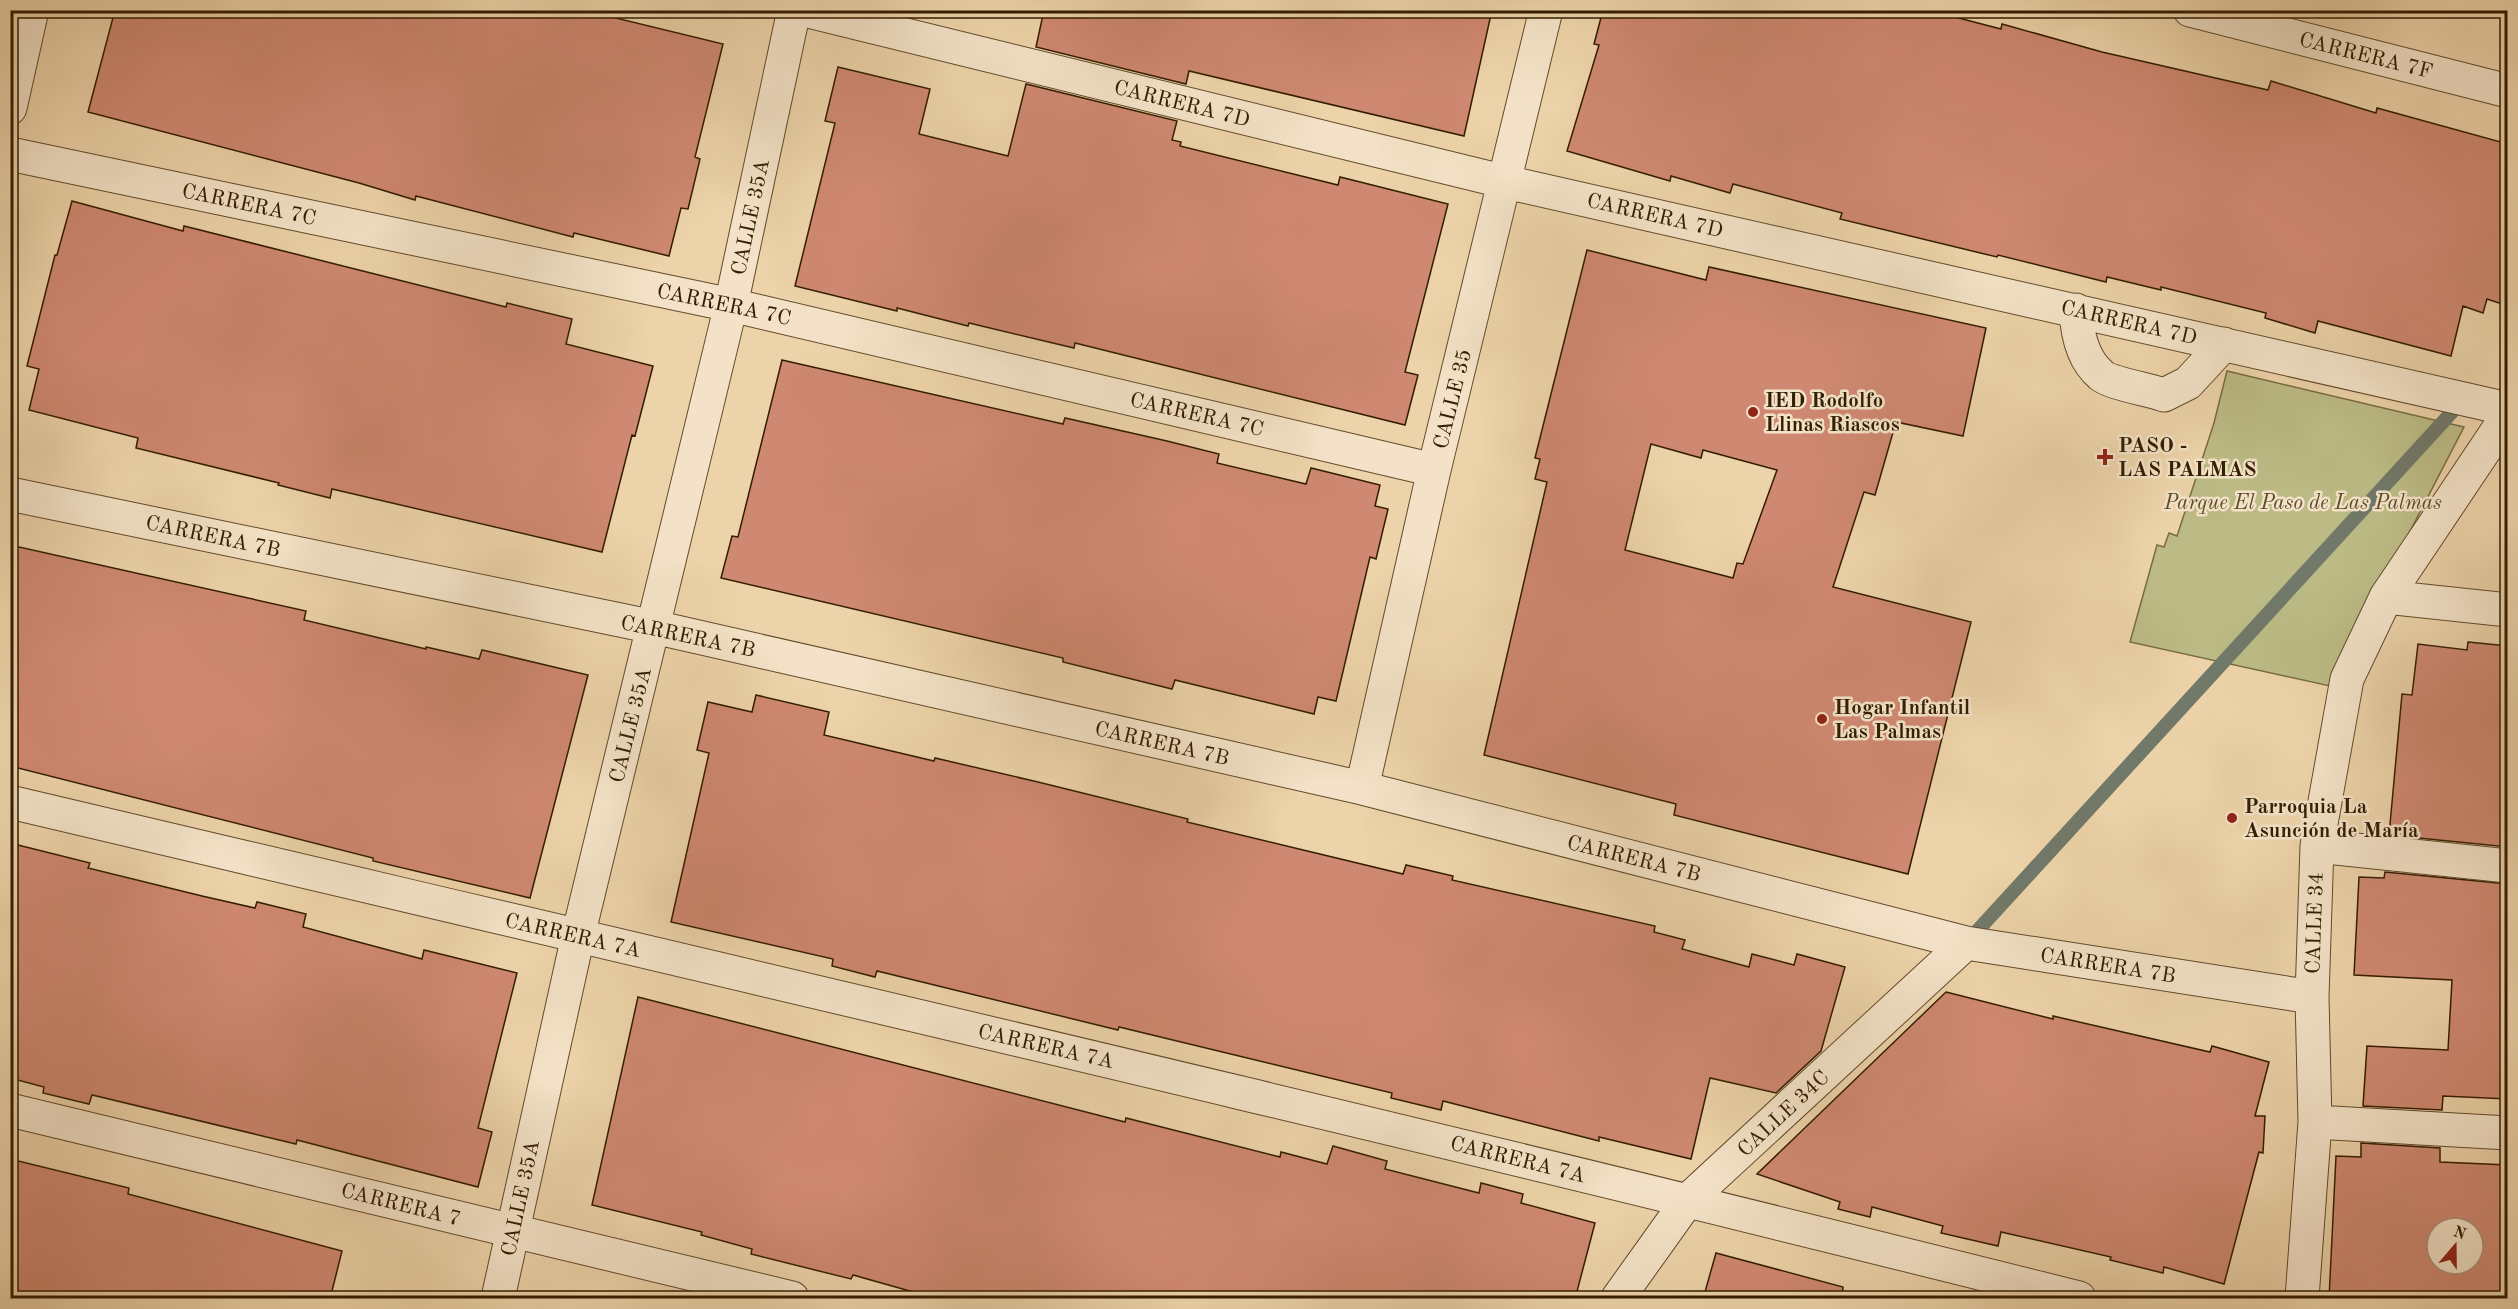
<svg xmlns="http://www.w3.org/2000/svg" width="2518" height="1309" viewBox="0 0 2518 1309" font-family="'Old Standard TT',serif">
  <style>
    .green { fill: #bcbb85; stroke: #786c42; stroke-width: 1.5 }
    .lines { fill: none; stroke-linecap: round; stroke-linejoin: round }
    .stream { stroke: #71796a; stroke-width: 14 }
    .building { fill: #cf8871; stroke: #331d00; stroke-width: 1.5; fill-rule: evenodd }
    .minor-casing { stroke: #624a2a; stroke-width: 35 }
    .minor { stroke: #f3e2c7; stroke-width: 33 }
    .poi-dot { fill: #8f2418; stroke: #f3e2c7; stroke-width: 2 }
    .labels { text-anchor: middle; stroke-width: 5; stroke-linejoin: round; paint-order: stroke }
    .street-label { font-size: 21px; fill: #331d00; stroke: #f3e2c7 }
    .poi-label { font-size: 21px; font-weight: bold; fill: #331d00; stroke: #f3e2c7; text-anchor: start }
    .park-label { font-size: 21px; font-style: italic; fill: #5c4c28; stroke: #f3e2c7 }
  </style>
  <rect width="100%" height="100%" fill="#edd3a9"/>
  <filter id="stains"><feTurbulence type="fractalNoise" baseFrequency=".00333" numOctaves="4"/><feColorMatrix values="0 0 0 0 .2 0 0 0 0 .09 0 0 0 0 .02 0 0 0 .5 -.17"/></filter>
  <radialGradient id="worn" r=".72"><stop offset=".6" stop-color="#630" stop-opacity="0"/><stop offset="1" stop-color="#630" stop-opacity=".3"/></radialGradient>
  <path class="green" d="M 2227,371 L 2464,427 L 2330,686 L 2130,642 L 2157,545 L 2164,547 L 2169,533 L 2177,536 L 2214,423 Z"/>
  <g class="lines">
    <path class="stream" d="M 1968,941 L 2463,400"/>
  </g>
  <path class="building" d="M 115,10 L 583,10 L 723,44 L 695,157 L 700,159 L 688,209 L 681,208 L 669,256 L 574,233 L 573,237 L 416,196 L 415,200 L 359,183 L 88,112 Z
    M 1044,10 L 1492,10 L 1464,136 L 1189,71 L 1186,84 L 1036,47 Z
    M 1603,10 L 1928,10 L 2001,29 L 2002,24 L 2102,52 L 2268,90 L 2271,81 L 2376,113 L 2377,108 L 2508,144 L 2508,306 L 2487,299 L 2483,313 L 2463,306 L 2451,356 L 2318,321 L 2315,333 L 2265,318 L 2266,313 L 2161,287 L 2161,290 L 2107,277 L 2106,282 L 1998,255 L 1997,257 L 1840,219 L 1842,213 L 1733,184 L 1730,193 L 1671,176 L 1670,181 L 1567,151 L 1599,45 L 1594,44 Z
    M 838,67 L 930,89 L 919,134 L 1008,156 L 1026,84 L 1177,121 L 1172,140 L 1181,142 L 1180,146 L 1338,185 L 1340,177 L 1448,204 L 1405,372 L 1418,375 L 1405,425 L 1075,343 L 1074,348 L 969,323 L 968,326 L 897,308 L 897,311 L 795,286 L 835,123 L 825,121 Z
    M 72,201 L 183,231 L 184,226 L 506,307 L 507,303 L 572,319 L 566,344 L 653,366 L 635,436 L 632,435 L 602,552 L 332,489 L 330,498 L 278,485 L 279,483 L 136,448 L 138,438 L 29,410 L 39,369 L 27,366 L 55,255 L 57,255 Z
    M 1587,250 L 1706,280 L 1709,267 L 1986,328 L 1963,436 L 1896,422 L 1875,495 L 1864,492 L 1833,587 L 1971,622 L 1908,874 L 1674,815 L 1676,804 L 1484,755 L 1547,482 L 1535,479 L 1540,459 L 1535,458 ZM 1651,444 L 1701,458 L 1703,450 L 1777,470 L 1743,564 L 1737,563 L 1733,578 L 1625,550 Z
    M 782,360 L 1063,424 L 1065,418 L 1167,441 L 1219,454 L 1217,463 L 1306,484 L 1311,468 L 1380,485 L 1375,506 L 1388,509 L 1376,559 L 1370,557 L 1336,701 L 1318,697 L 1314,714 L 1175,680 L 1172,689 L 1063,662 L 1063,658 L 721,578 L 732,536 L 738,537 Z
    M 10,545 L 306,611 L 304,620 L 426,649 L 426,647 L 479,659 L 482,650 L 588,675 L 530,898 L 373,861 L 373,858 L 10,766 Z
    M 2468,642 L 2508,646 L 2508,847 L 2389,835 L 2402,694 L 2412,695 L 2418,644 L 2467,650 Z
    M 756,695 L 829,712 L 824,735 L 934,761 L 935,758 L 1038,782 L 1188,819 L 1187,822 L 1403,874 L 1406,865 L 1453,876 L 1452,880 L 1655,926 L 1654,932 L 1685,940 L 1682,949 L 1749,967 L 1752,954 L 1794,965 L 1797,954 L 1845,967 L 1821,1051 L 1776,1093 L 1710,1078 L 1691,1159 L 1599,1137 L 1599,1141 L 1443,1101 L 1441,1110 L 1391,1098 L 1392,1093 L 1119,1027 L 1118,1030 L 877,971 L 875,977 L 832,966 L 833,959 L 671,922 L 709,753 L 697,750 L 708,702 L 752,712 Z
    M 10,843 L 90,863 L 88,868 L 202,896 L 255,908 L 257,902 L 306,914 L 303,927 L 351,940 L 422,959 L 424,950 L 517,973 L 478,1128 L 492,1132 L 478,1187 L 297,1140 L 296,1144 L 92,1095 L 89,1104 L 43,1093 L 44,1087 L 10,1078 Z
    M 2385,872 L 2508,884 L 2508,1099 L 2443,1096 L 2442,1110 L 2363,1106 L 2367,1046 L 2448,1050 L 2452,980 L 2354,975 L 2359,877 L 2384,878 Z
    M 1946,992 L 2053,1019 L 2053,1016 L 2210,1052 L 2212,1046 L 2269,1062 L 2255,1116 L 2265,1116 L 2263,1153 L 2259,1152 L 2224,1284 L 2164,1267 L 2163,1273 L 2110,1260 L 2111,1257 L 2001,1232 L 1998,1246 L 1941,1233 L 1943,1226 L 1872,1207 L 1870,1217 L 1838,1209 L 1840,1202 L 1757,1174 Z
    M 638,997 L 1125,1122 L 1126,1118 L 1280,1157 L 1281,1152 L 1327,1164 L 1333,1146 L 1387,1161 L 1385,1169 L 1479,1193 L 1481,1183 L 1523,1194 L 1521,1203 L 1595,1223 L 1575,1299 L 938,1299 L 853,1275 L 851,1279 L 751,1254 L 752,1249 L 701,1235 L 702,1232 L 592,1205 Z
    M 2361,1143 L 2440,1148 L 2440,1162 L 2508,1165 L 2508,1299 L 2329,1299 L 2336,1156 L 2361,1157 ZM 2437,1228 L 2473,1228 L 2473,1264 L 2437,1264 Z
    M 10,1159 L 129,1188 L 128,1194 L 342,1251 L 330,1299 L 10,1299 Z
    M 1716,1253 L 1843,1287 L 1842,1299 L 1703,1299 Z"/>
  <g class="lines">
    <g class="minor-casing">
      <path id="minor" d="M 804,10 L 1506,182 L 2508,409
        M 2190,10 L 2508,91
        M 10,108 L 32,10
        M 10,154 L 731,305 L 1434,470
        M 2076,310 C 2077,333 2082,359 2101,375 C 2109,383 2151,390 2164,395 L 2188,383 L 2224,344
        M 10,494 L 654,627 L 1362,788 L 1966,943 L 2312,997
        M 2386,597 L 2508,610
        M 1362,788 L 1434,470 L 1546,10
        M 10,802 C 700,965 1391,1125 2079,1298
        M 2317,846 L 2508,866
        M 10,1110 L 792,1298
        M 2315,1122 L 2508,1133
        M 498,1298 L 578,936 L 731,305 L 794,10
        M 1618,1298 L 1688,1200 L 1966,943
        M 2302,1298 L 2315,1122 L 2312,997 L 2317,846 L 2347,679 L 2386,597 L 2508,415"/>
    </g>
    <use href="#minor" class="minor"/>
  </g>
  <g class="poi-dot">
    <circle cx="1753" cy="412" r="6"/>
    <path d="M2102 448h6v6h6v6h-6v6h-6v-6h-6v-6h6z"/>
    <circle cx="1822" cy="719" r="6"/>
    <circle cx="2232" cy="818" r="6"/>
  </g>
  <g class="labels">
    <g class="street-label">
      <text transform="translate(2366 55) rotate(14)" y="7">CARRERA 7F</text>
      <text transform="translate(1182 103) rotate(14)" y="7">CARRERA 7D</text>
      <text transform="translate(249 204) rotate(12)" y="7">CARRERA 7C</text>
      <text transform="translate(1655 215) rotate(13)" y="7">CARRERA 7D</text>
      <text transform="translate(750 217) rotate(-78)" y="7">CALLE 35A</text>
      <text transform="translate(724 304) rotate(12)" y="7">CARRERA 7C</text>
      <text transform="translate(2129 322) rotate(13)" y="7">CARRERA 7D</text>
      <text transform="translate(1452 399) rotate(-76)" y="7">CALLE 35</text>
      <text transform="translate(1197 414) rotate(13)" y="7">CARRERA 7C</text>
      <text transform="translate(213 536) rotate(12)" y="7">CARRERA 7B</text>
      <text transform="translate(688 636) rotate(12)" y="7">CARRERA 7B</text>
      <text transform="translate(630 725) rotate(-76)" y="7">CALLE 35A</text>
      <text transform="translate(1162 743) rotate(13)" y="7">CARRERA 7B</text>
      <text transform="translate(1634 858) rotate(14)" y="7">CARRERA 7B</text>
      <text transform="translate(2314 923) rotate(-88)" y="7">CALLE 34</text>
      <text transform="translate(573 935) rotate(13)" y="7">CARRERA 7A</text>
      <text transform="translate(2108 965) rotate(9)" y="7">CARRERA 7B</text>
      <text transform="translate(1046 1046) rotate(13)" y="7">CARRERA 7A</text>
      <text transform="translate(1783 1113) rotate(-43)" y="7">CALLE 34C</text>
      <text transform="translate(1518 1159) rotate(14)" y="7">CARRERA 7A</text>
      <text transform="translate(520 1198) rotate(-78)" y="7">CALLE 35A</text>
      <text transform="translate(401 1204) rotate(14)" y="7">CARRERA 7</text>
    </g>
    <g class="poi-label">
      <text x="1765" y="407">IED Rodolfo<tspan x="1765" dy="24">Llinas Riascos</tspan></text>
      <text x="2118" y="452">PASO -<tspan x="2118" dy="24">LAS PALMAS</tspan></text>
      <text x="1834" y="714">Hogar Infantil<tspan x="1834" dy="24">Las Palmas</tspan></text>
      <text x="2244" y="813">Parroquia La<tspan x="2244" dy="24">Asunción de María</tspan></text>
    </g>
    <g class="park-label">
      <text x="2303" y="509">Parque El Paso de Las Palmas</text>
    </g>
  </g>
  <rect width="2518" height="1309" fill="none" stroke="#edd3a9" stroke-width="36"/>
  <rect x="12" y="12" width="2494" height="1285" fill="none" stroke="#331d00" stroke-width="3"/>
  <rect x="18" y="18" width="2482" height="1273" fill="none" stroke="#331d00" stroke-width="1.5"/>
  <g transform="translate(2455 1246) rotate(20)"><circle r="28" fill="#f3e2c7" stroke="#a69377" stroke-width="1.5"/>
  <path d="M0-4.5L10 22L0 15L-10 22Z" fill="#8f2418"/>
  <text y="-9" font-size="16" font-weight="bold" text-anchor="middle" fill="#331d00">N</text>
  </g>
  <rect width="100%" height="100%" filter="url(#stains)"/>
  <rect width="100%" height="100%" fill="url(#worn)"/>
</svg>
